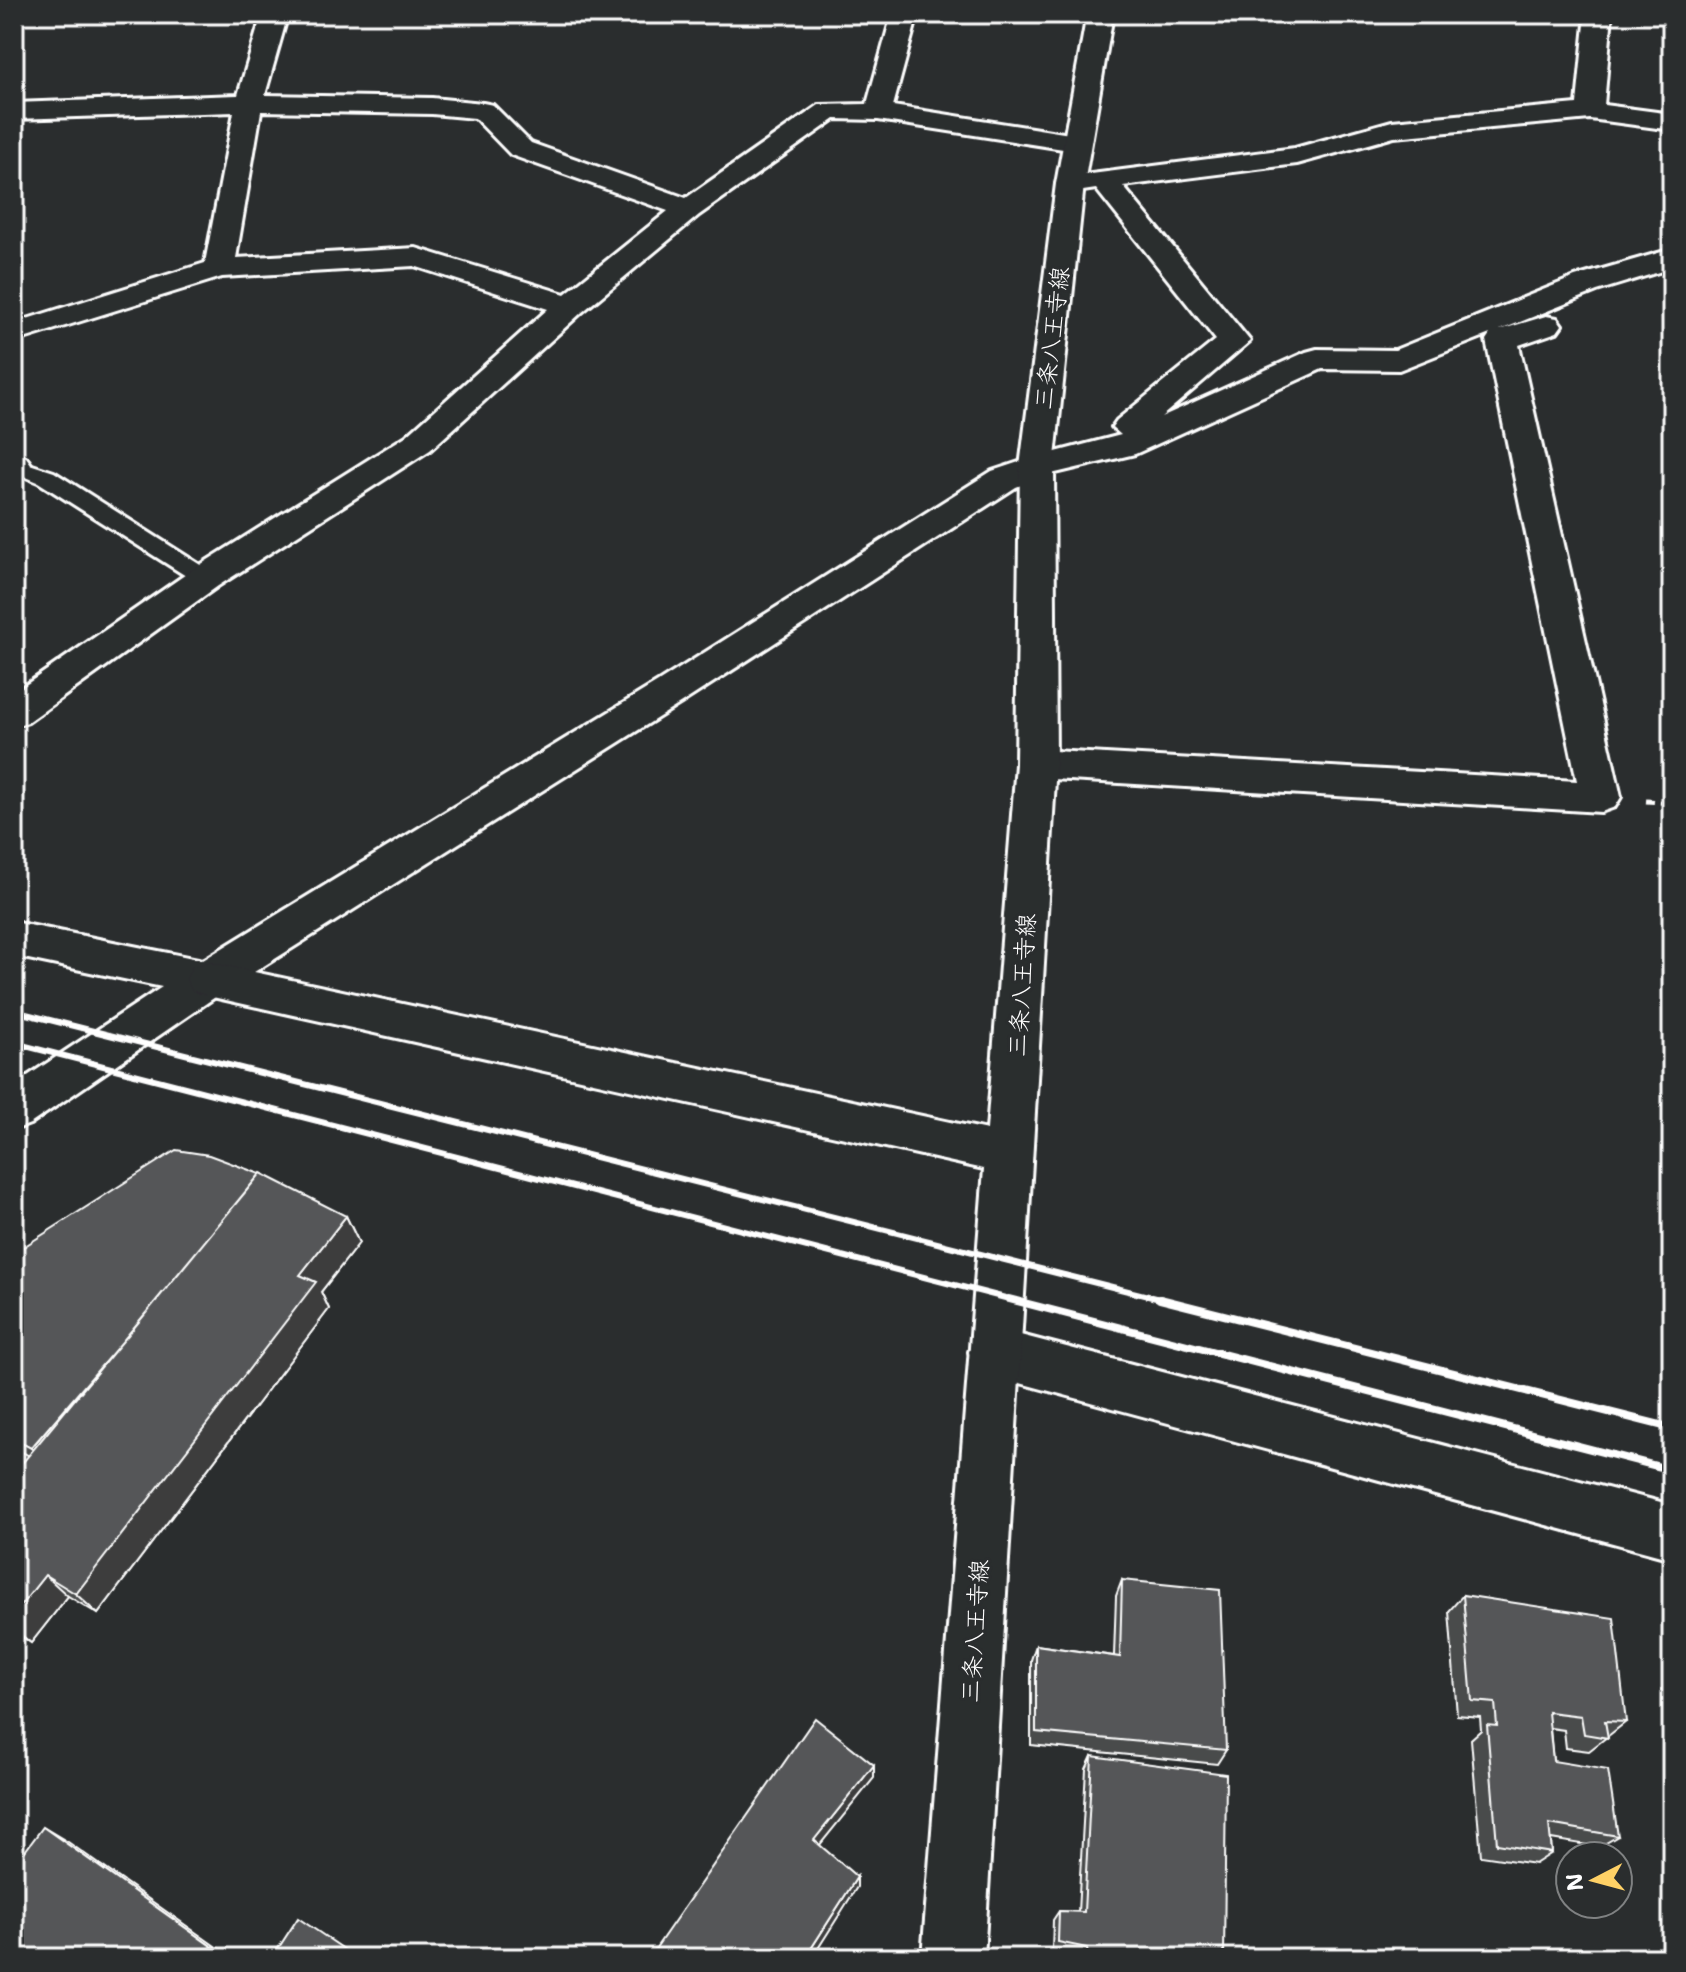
<svg xmlns="http://www.w3.org/2000/svg" width="1686" height="1972" viewBox="0 0 1686 1972" font-family="'Shantell Sans','Klee One',sans-serif">
  <style>
    .lines { fill: none; stroke-linecap: round; stroke-linejoin: round }
    .lane-casing { stroke: #fff; stroke-width: 6 }
    .street-casing { stroke: #fff; stroke-width: 6 }
    .secondary-casing { stroke: #fff; stroke-width: 6 }
    .path { stroke: #fff; stroke-width: 5; stroke-dasharray: 8 6; stroke-linecap: butt }
    .lane { fill: #2a2d2e; fill-rule: evenodd }
    .street { fill: #2a2d2e; fill-rule: evenodd }
    .secondary { fill: #2a2d2e; fill-rule: evenodd }
    .rail-far1 { stroke: #fff; stroke-width: 6 }
    .rail { stroke: #fff; stroke-width: 8 }
    .wall { fill: #494b4c; stroke: #fff; stroke-width: 2 }
    .shaded-wall { fill: #3c3d3e; stroke: #fff; stroke-width: 2 }
    .building { fill: #555758; stroke: #fff; stroke-width: 2 }
    .labels { text-anchor: middle; stroke-width: 6; stroke-linejoin: round; paint-order: stroke }
    .street-label { font-size: 24px; fill: #fff; stroke: #2a2d2e }
  </style>
  <rect width="100%" height="100%" fill="#2a2d2e"/>
  <filter id="ink" filterUnits="userSpaceOnUse"><feTurbulence type="fractalNoise" baseFrequency=".0125" numOctaves="2"/><feDisplacementMap in="SourceGraphic" scale="16" xChannelSelector="R" yChannelSelector="G"/><feConvolveMatrix kernelMatrix="1 2 1 2 8 2 1 2 1" color-interpolation-filters="sRGB"/></filter>
  <g filter="url(#ink)">
    <g class="lines">
      <g class="lane-casing">
        <path id="lane" d="M 14,459 L 54,472 L 213,573 L 217,578 L 213,583 L 197,583 L 38,482 L 14,472 Z"/>
      </g>
      <g class="street-casing">
        <path id="street" d="M 262,14 L 288,14 L 265,95 L 432,98 L 483,103 L 493,105 L 531,143 L 686,198 L 819,105 L 867,104 L 892,14 L 918,14 L 893,106 L 1076,135 L 1086,137 L 1090,143 L 1086,149 L 1076,151 L 878,120 L 835,119 L 699,215 L 581,313 L 430,450 L 218,586 L 28,722 L 14,726 L 14,693 L 192,570 L 406,436 L 548,309 L 414,266 L 222,277 L 14,342 L 14,323 L 205,263 L 234,112 L 14,119 L 14,103 L 238,95 ZM 261,111 L 432,114 L 475,118 L 511,155 L 668,211 L 565,294 L 416,248 L 236,258 Z
          M 1586,14 L 1612,14 L 1604,105 L 1672,114 L 1672,130 L 1590,119 L 1394,137 L 1297,164 L 1123,186 L 1250,341 L 1161,417 L 1306,352 L 1317,349 L 1395,350 L 1575,277 L 1672,249 L 1672,268 L 1597,291 L 1500,330 L 1546,316 L 1557,318 L 1562,325 L 1557,332 L 1519,345 L 1621,797 L 1615,807 L 1601,812 L 1036,778 L 1022,774 L 1016,764 L 1022,754 L 1036,750 L 1577,781 L 1486,340 L 1490,334 L 1399,370 L 1322,369 L 1135,454 L 1047,475 L 1016,487 L 686,700 L 224,991 L 30,1124 L 14,1130 L 14,1085 L 162,987 L 14,956 L 14,922 L 203,960 L 658,682 L 992,471 L 1025,460 L 1121,435 L 1112,427 L 1117,420 L 1216,340 L 1096,189 L 1070,193 L 1060,190 L 1056,184 L 1060,178 L 1295,148 L 1392,121 L 1577,104 Z
          M 14,453 L 26,457 L 31,464 L 26,472 L 14,476 Z
          M 994,1328 L 1672,1505 L 1672,1559 L 994,1376 L 976,1369 L 969,1352 L 976,1335 Z"/>
      </g>
      <g class="secondary-casing">
        <path id="secondary" d="M 1087,14 L 1113,14 L 1084,184 L 1054,467 L 1056,764 L 984,1958 L 922,1958 L 984,1169 L 208,996 L 192,991 L 186,979 L 192,967 L 208,962 L 987,1130 L 1016,764 L 1020,467 L 1056,184 Z"/>
      </g>
      <path class="path" d="M 1646,801 L 1672,803"/>
      <use href="#lane" class="lane"/>
      <use href="#street" class="street"/>
      <use href="#secondary" class="secondary"/>
      <path class="rail-far1" d="M 14,1011 L 1168,1301
        M 14,1043 L 1017,1301"/>
      <path class="rail" d="M 1009,1299 L 1672,1470
        M 1160,1299 L 1672,1428"/>
    </g>
    <path class="wall" d="M 346,1216 L 359,1243 L 321,1292 L 329,1309 L 98,1614 L 68,1596 L 31,1643 L 14,1632 L 14,1456 L 23,1462 L 29,1456 L 14,1447 L 14,1253 Z
      M 1122,1580 L 1226,1750 L 1217,1764 L 1031,1745 L 1031,1660 L 1036,1645 L 1114,1656 L 1116,1596 Z
      M 1463,1595 L 1626,1722 L 1589,1751 L 1566,1748 L 1564,1730 L 1550,1728 L 1553,1761 L 1618,1836 L 1599,1847 L 1551,1839 L 1552,1853 L 1535,1864 L 1481,1856 L 1471,1739 L 1481,1730 L 1480,1717 L 1457,1715 L 1449,1611 Z
      M 1092,1756 L 1224,1958 L 1081,1958 L 1081,1957 L 1052,1951 L 1053,1920 L 1059,1911 L 1078,1912 L 1086,1769 Z"/>
    <path class="shaded-wall" d="M 263,1176 L 49,1467 L 31,1448 Z
      M 346,1216 L 359,1243 L 321,1292 L 329,1309 L 98,1614 L 76,1594 L 300,1275 Z
      M 45,1575 L 68,1596 L 31,1643 L 14,1629 L 14,1614 Z
      M 874,1765 L 874,1778 L 815,1851 L 814,1840 Z
      M 43,1827 L 68,1842 L 232,1958 L 228,1958 Z
      M 857,1877 L 857,1887 L 812,1958 L 805,1958 Z"/>
    <path class="building" d="M 176,1150 L 209,1155 L 260,1174 L 128,1335 L 31,1448 L 14,1439 L 14,1253 Z
      M 261,1173 L 346,1216 L 300,1275 L 316,1282 L 76,1594 L 45,1575 L 14,1614 L 14,1473 Z
      M 14,1456 L 23,1462 L 14,1473 Z
      M 1122,1580 L 1220,1590 L 1226,1750 L 1036,1732 L 1036,1645 L 1120,1657 Z
      M 1463,1595 L 1614,1618 L 1626,1722 L 1605,1721 L 1608,1738 L 1584,1734 L 1581,1716 L 1548,1712 L 1553,1761 L 1608,1770 L 1618,1836 L 1549,1824 L 1552,1853 L 1497,1844 L 1487,1725 L 1497,1726 L 1495,1703 L 1472,1701 Z
      M 815,1718 L 874,1765 L 814,1840 L 857,1877 L 805,1958 L 649,1958 Z
      M 1092,1756 L 1226,1774 L 1224,1958 L 1088,1958 L 1087,1948 L 1058,1942 L 1059,1911 L 1084,1912 Z
      M 43,1827 L 228,1958 L 14,1958 L 14,1866 Z
      M 298,1918 L 357,1958 L 272,1958 Z"/>
  </g>
  <g class="labels">
    <g class="street-label">
      <text transform="translate(1052 338) rotate(-83)" y="8">三条八王寺線</text>
      <text transform="translate(1022 985) rotate(-86)" y="8">三条八王寺線</text>
      <text transform="translate(975 1631) rotate(-86)" y="8">三条八王寺線</text>
    </g>
  </g>
  <rect width="1686" height="1972" fill="none" stroke="#2a2d2e" stroke-width="48"/>
  <rect x="24" y="24" width="1638" height="1924" fill="none" stroke="#fff" stroke-width="3" filter="url(#ink)"/>
  <g transform="translate(1594 1880) rotate(264)"><circle r="38" fill="#2a2d2e" stroke="#7f8182" stroke-width="2"/>
  <path d="M0-6L14 30L0 20L-14 30Z" fill="#ffd166"/>
  <text y="-12" font-size="22" font-weight="bold" text-anchor="middle" fill="#ffffff">N</text>
  </g>
</svg>
